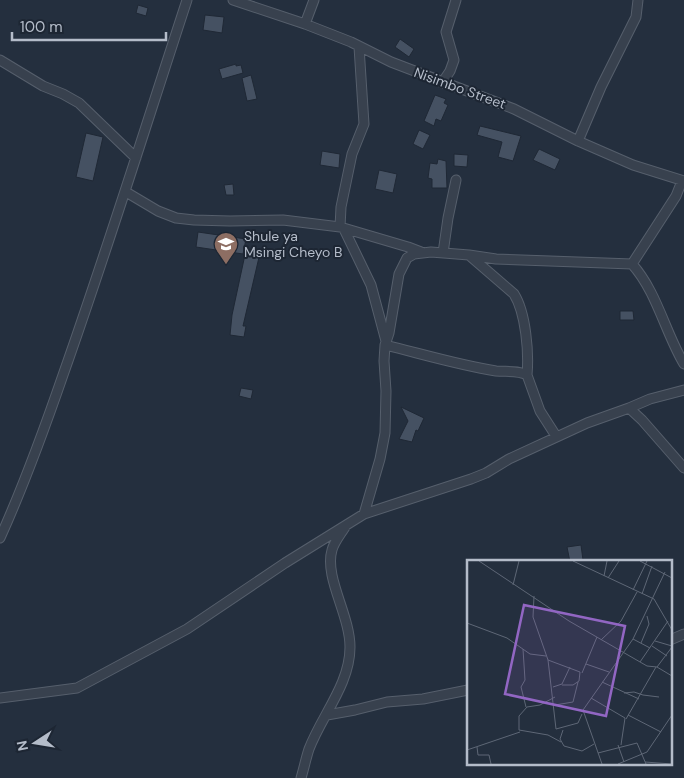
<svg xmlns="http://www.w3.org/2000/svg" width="684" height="778" viewBox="0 0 684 778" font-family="'DM Sans',sans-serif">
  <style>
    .building { fill: #455162; stroke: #1f2835 }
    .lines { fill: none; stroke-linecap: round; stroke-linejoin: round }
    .minor-casing { stroke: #565f6c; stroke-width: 11 }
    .minor { stroke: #38414e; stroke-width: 9 }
    .labels { text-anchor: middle; stroke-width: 4; stroke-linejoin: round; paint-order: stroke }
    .street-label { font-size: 14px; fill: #b4bcc9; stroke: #1d2633 }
    .poi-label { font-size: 14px; fill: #b4bcc9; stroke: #1d2633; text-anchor: start }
    .inset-road { fill: none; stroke: #5e6776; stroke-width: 1 }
    .view { fill: #9266c3; fill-opacity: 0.15; stroke: #9266c3; stroke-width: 2.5 }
    .inset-edge { fill: none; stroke: #b4bcc9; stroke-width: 2.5 }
  </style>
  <rect width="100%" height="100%" fill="#242f3e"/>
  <path class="building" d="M 138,5 L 148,8 L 146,16 L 136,13 Z
    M 205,15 L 224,17 L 222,33 L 203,30 Z
    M 400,39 L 414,49 L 409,57 L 395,47 Z
    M 236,64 L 236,66 L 241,65 L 243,73 L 222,79 L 219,69 Z
    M 251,75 L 257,99 L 247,101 L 242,78 Z
    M 435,95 L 446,99 L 444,103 L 448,105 L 441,121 L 436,119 L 434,126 L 424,121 Z
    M 480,126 L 521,136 L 513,161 L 498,157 L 502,142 L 477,135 Z
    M 419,130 L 430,135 L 423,149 L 413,144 Z
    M 86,133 L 103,137 L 93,181 L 76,177 Z
    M 539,149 L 560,159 L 555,170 L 533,160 Z
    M 322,151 L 340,154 L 339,168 L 320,165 Z
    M 454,154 L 468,155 L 467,167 L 454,166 Z
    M 438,159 L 446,161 L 447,188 L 432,188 L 432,179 L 428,178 L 430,163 L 437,164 Z
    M 379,170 L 397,174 L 393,193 L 375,189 Z
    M 233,184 L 234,195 L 226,195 L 224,185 Z
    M 198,232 L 246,239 L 243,254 L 196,247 Z
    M 246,250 L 260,253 L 243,326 L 246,326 L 244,337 L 230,335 L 232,315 Z
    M 620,311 L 633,311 L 634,320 L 620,320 Z
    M 241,388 L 253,390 L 251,399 L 239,396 Z
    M 401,407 L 424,418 L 418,431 L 416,430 L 412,442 L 399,439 L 408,421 Z
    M 581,545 L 583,560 L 570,562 L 567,547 Z"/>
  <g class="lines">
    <g class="minor-casing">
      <path id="minor" d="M 233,0 L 305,24 L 351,42 L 391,62 L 514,109 L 578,141 L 633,165 L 684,181
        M 305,24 L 314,0
        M 0,60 L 43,86 L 63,94 L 79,103 L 136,158
        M 442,83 L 450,71 L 454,60 L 446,32 L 456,0
        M 578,141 L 601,87 L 636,17 L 638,0
        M 126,192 L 158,211 L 176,218 L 194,220 L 230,221 L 283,220 L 340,227 L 408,247 L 421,252
        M 340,227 L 341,207 L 352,154 L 364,124 L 359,47
        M 344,229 L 371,285 L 386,341
        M 443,253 L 448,218 L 456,180
        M 469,255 L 496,259 L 632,264 C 657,292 665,332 684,364
        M 632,264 L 676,196 L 682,181
        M 385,345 C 422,354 458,365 496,371 C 506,372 519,370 527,375 L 540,411 L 556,436
        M 629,408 L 642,420 L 684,468
        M 364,514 L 380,459 L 385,433 L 386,391 L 384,361 L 385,345 L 389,333 L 399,274 L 407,258 L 414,254 L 431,252 L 469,255 L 514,294 C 526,313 529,353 527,375
        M 0,538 C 24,485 44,430 63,375 C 107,251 146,125 187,0
        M 670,640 L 684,634
        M 0,698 L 77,688 L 187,629 L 285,563 L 364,514 L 471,479 L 486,473 L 509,459 L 587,423 L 629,408 L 650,399 L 684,390
        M 327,715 L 355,710 L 387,702 L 423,699 L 468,690
        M 301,778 C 304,768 306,758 309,749 C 322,715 350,684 350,647 C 350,615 324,577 332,550 C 334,542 340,535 345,527"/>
    </g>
    <use href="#minor" class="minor"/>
  </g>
  <defs>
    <g id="school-pin" transform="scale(1.25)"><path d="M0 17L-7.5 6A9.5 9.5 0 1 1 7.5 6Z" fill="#8d6e63" stroke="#1d2633"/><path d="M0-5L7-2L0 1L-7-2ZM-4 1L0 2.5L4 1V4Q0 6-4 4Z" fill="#fff"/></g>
  </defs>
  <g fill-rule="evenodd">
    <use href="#school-pin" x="226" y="244"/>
  </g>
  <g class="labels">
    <g class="street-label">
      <text transform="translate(460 88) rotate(20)" y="5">Nisimbo Street</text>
    </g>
    <g class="poi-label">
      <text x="244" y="241">Shule ya<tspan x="244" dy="16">Msingi Cheyo B</tspan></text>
    </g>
  </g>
  <g transform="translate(467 560)">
    <rect width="205" height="205" fill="#242f3e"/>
    <path class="inset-road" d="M 12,1 L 102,61 L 180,106 L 190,107 L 205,87M 106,1 L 187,39 L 205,70M 173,1 L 205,18M 137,16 L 140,1M 141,18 L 152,1M 46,25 L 52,1M 166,30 L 180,1M 175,34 L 185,6M 67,36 L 66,57 L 81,100 L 89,169 L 111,163 L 115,154M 0,63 L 40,78 L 63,94 L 79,96M 166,79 L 183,88M 134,80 L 154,61 L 170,32M 188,81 L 205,86M 174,83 L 182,64 L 180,56M 185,86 L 200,96M 56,89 L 58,120 L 54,127 L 59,147M 81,100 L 113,112 L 112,121 L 106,125 L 95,125M 173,102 L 201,61M 119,104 L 142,112M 190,107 L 205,116M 115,113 L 130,77M 135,122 L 172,139M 86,127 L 95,124 L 103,107M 157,133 L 167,132 L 176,135M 176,135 L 192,137M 88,137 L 73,145 L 60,147 L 52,156 L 52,170 L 81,175 L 94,182M 124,138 L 158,158 L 154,185M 88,145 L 106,142 L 111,122M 161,155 L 194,172M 159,159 L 189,107M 96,170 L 93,179 L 97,186 L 115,191 L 127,184M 151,185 L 157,202M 10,187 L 11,195 L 22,195 L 24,204M 0,190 L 53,172M 131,193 L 170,183 L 179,204M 178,202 L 205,204M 135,204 L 116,150 L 166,79 L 198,12M 151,204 L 180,192 L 205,155"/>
    <path class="view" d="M 57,45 L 158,66 L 139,156 L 38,134 Z"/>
    <rect width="205" height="205" class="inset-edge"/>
  </g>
  <g transform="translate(35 743) rotate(258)" stroke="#1d2633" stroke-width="4" paint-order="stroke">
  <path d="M0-4L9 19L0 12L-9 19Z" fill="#b4bcc9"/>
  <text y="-8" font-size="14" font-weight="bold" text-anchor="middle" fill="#b4bcc9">N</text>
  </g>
  <path d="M12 32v8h154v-8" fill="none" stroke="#b4bcc9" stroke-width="2.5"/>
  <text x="20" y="32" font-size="15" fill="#b4bcc9" stroke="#1d2633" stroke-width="4" paint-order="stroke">100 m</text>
</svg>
